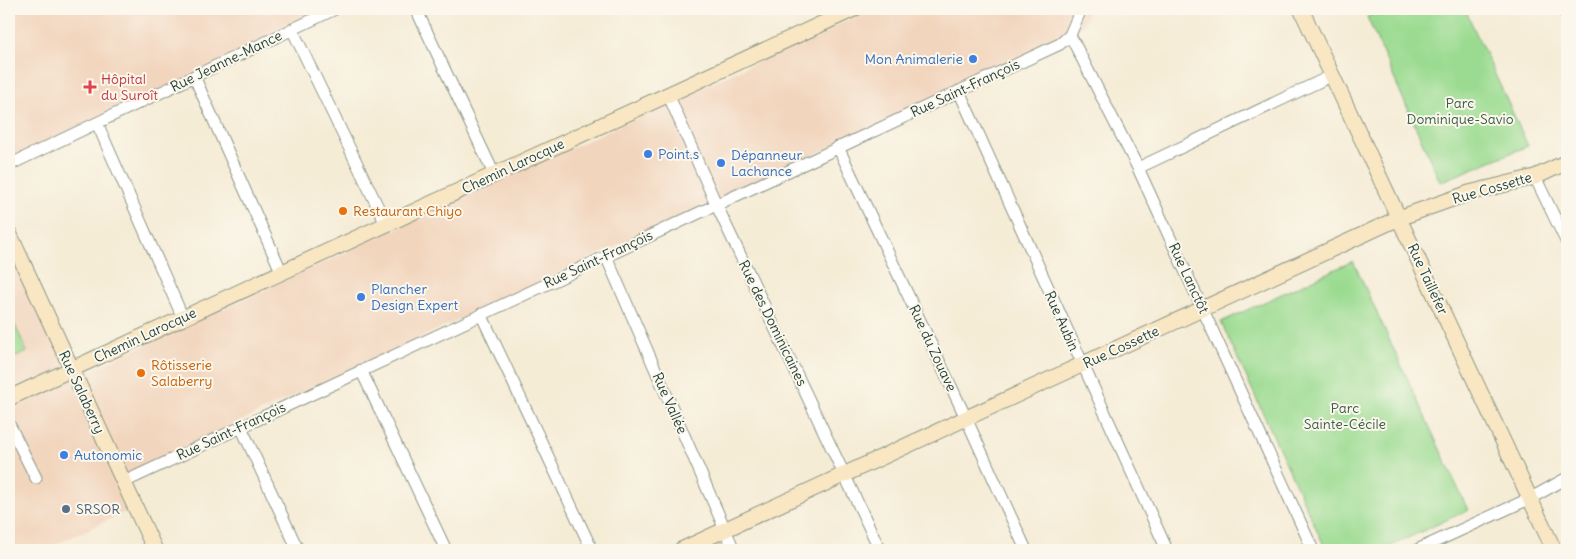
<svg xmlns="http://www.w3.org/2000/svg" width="1576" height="559" viewBox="0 0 1576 559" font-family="Delius,sans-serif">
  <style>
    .built { fill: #f2d5bd }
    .green { fill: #9bdb91; stroke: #5d8c62 }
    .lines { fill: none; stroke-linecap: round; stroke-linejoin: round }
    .street-casing { stroke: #8a9485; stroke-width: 13 }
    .secondary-casing { stroke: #8a9485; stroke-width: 17 }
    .street { stroke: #fff; stroke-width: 11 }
    .secondary { stroke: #f9e7c3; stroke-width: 15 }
    .shop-dot { fill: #3f7fe0; stroke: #fbf7ec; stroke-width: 2 }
    .health-dot { fill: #e0444e; stroke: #fbf7ec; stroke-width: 2 }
    .food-dot { fill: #e8710a; stroke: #fbf7ec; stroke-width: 2 }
    .service-dot { fill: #5c6f8a; stroke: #fbf7ec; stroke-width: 2 }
    .labels { text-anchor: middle; stroke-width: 4; stroke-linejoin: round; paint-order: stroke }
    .shop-label { font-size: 14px; fill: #366cbe; stroke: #fbf7ec; text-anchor: start }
    .street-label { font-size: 14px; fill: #1f3d34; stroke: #fbf7ec }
    .health-label { font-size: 14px; fill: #be3a42; stroke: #fbf7ec; text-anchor: start }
    .park-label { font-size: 14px; fill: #385d47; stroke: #fbf7ec }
    .food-label { font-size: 14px; fill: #c56008; stroke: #fbf7ec; text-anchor: start }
    .service-label { font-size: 14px; fill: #4e5e75; stroke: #fbf7ec; text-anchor: start }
  </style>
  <rect width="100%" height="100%" fill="#fbf7ec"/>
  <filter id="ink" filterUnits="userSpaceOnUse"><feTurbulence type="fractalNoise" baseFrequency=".02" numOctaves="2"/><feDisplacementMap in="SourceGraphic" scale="10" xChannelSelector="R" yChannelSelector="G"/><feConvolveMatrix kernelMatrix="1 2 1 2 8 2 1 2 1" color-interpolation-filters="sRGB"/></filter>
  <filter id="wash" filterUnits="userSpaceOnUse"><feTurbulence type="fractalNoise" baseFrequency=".0096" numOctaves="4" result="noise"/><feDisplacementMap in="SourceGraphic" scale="20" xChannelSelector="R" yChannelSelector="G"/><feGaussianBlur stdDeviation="1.12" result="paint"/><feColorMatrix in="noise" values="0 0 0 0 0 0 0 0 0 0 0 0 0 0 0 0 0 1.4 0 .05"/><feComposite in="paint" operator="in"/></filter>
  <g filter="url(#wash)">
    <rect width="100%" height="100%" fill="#f5ecd6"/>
    <path class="built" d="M 9,9 L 335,9 L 9,165 Z
      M 872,9 L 1089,9 L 1084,23 L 1070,35 L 125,475 L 140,505 L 44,550 L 9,550 L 9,408 Z
      M 9,243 L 66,368 L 9,395 Z"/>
    <path class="green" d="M 1381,9 L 1465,9 L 1528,146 L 1440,182 L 1367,17 Z
      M 1353,261 L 1468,510 L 1382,550 L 1326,550 L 1221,322 Z
      M 9,311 L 27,352 L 9,360 Z"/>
  </g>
  <g filter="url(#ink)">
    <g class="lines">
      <g class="street-casing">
        <path id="street" d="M 416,9 L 494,174
          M 1081,9 L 1070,35 L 1138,168 L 1313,550
          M 1564,9 L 1567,17
          M 292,29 L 386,224
          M 194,76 L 282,273
          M 959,91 L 1167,550
          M 668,94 L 716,204 L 880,550
          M 97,123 L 183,318
          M 838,147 L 966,418 L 1026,550
          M 9,165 L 335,9
          M 1138,168 L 1333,75
          M 1535,177 L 1567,243
          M 606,256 L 734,550
          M 481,314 L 592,550
          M 361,370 L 446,550
          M 9,424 L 36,478
          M 241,427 L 298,550
          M 124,482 L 1060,44 L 1070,35
          M 1417,550 L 1531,498 L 1567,478"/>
      </g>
      <g class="secondary-casing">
        <path id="secondary" d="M 1301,9 L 1554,550
          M 9,233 L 155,550
          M 9,398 L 854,9
          M 681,550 L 1399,218 L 1469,193 L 1535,177 L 1567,162"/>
      </g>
      <use href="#street" class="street"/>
      <use href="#secondary" class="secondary"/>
    </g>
  </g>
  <g class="shop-dot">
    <circle cx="973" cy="59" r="5"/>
    <circle cx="648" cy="154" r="5"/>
    <circle cx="721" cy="163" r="5"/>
    <circle cx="361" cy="297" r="5"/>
    <circle cx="64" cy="455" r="5"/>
  </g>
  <path class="health-dot" d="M87.5 79.5h5v5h5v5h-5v5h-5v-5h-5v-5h5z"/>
  <g class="food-dot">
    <circle cx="343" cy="211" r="5"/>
    <circle cx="141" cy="373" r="5"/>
  </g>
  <circle class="service-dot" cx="66" cy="509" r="5"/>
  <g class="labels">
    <g class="shop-label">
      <text x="963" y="64" text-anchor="end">Mon Animalerie</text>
      <text x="658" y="159">Point.s</text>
      <text x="731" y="160">Dépanneur<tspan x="731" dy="16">Lachance</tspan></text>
      <text x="371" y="294">Plancher<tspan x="371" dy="16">Design Expert</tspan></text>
      <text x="74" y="460">Autonomic</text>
    </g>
    <g class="street-label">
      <text transform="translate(226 61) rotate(-26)" y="5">Rue Jeanne-Mance</text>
      <text transform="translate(965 88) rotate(-25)" y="5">Rue Saint-François</text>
      <text transform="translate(513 166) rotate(-25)" y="5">Chemin Larocque</text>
      <text transform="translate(1492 188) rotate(-16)" y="5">Rue Cossette</text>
      <text transform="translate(598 259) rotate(-25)" y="5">Rue Saint-François</text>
      <text transform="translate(1189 278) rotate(65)" y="5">Rue Lanctôt</text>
      <text transform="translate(1428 279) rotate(65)" y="5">Rue Taillefer</text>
      <text transform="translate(1062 321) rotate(66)" y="5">Rue Aubin</text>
      <text transform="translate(773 323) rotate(64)" y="5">Rue des Dominicaines</text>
      <text transform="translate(145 335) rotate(-25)" y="5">Chemin Larocque</text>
      <text transform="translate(1121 347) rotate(-25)" y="5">Rue Cossette</text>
      <text transform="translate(933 348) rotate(65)" y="5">Rue du Zouave</text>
      <text transform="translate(82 392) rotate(65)" y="5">Rue Salaberry</text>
      <text transform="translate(670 403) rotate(66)" y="5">Rue Vallée</text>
      <text transform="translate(231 431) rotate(-25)" y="5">Rue Saint-François</text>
    </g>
    <g class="health-label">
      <text x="101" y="84">Hôpital<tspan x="101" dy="16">du Suroît</tspan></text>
    </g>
    <g class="park-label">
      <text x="1460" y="108">Parc<tspan x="1460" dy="16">Dominique-Savio</tspan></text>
      <text x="1345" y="413">Parc<tspan x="1345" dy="16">Sainte-Cécile</tspan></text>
    </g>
    <g class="food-label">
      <text x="353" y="216">Restaurant Chiyo</text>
      <text x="151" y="370">Rôtisserie<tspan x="151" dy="16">Salaberry</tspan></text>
    </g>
    <g class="service-label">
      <text x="76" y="514">SRSOR</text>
    </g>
  </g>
  <rect width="1576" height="559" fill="none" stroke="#fbf7ec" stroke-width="30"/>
</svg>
